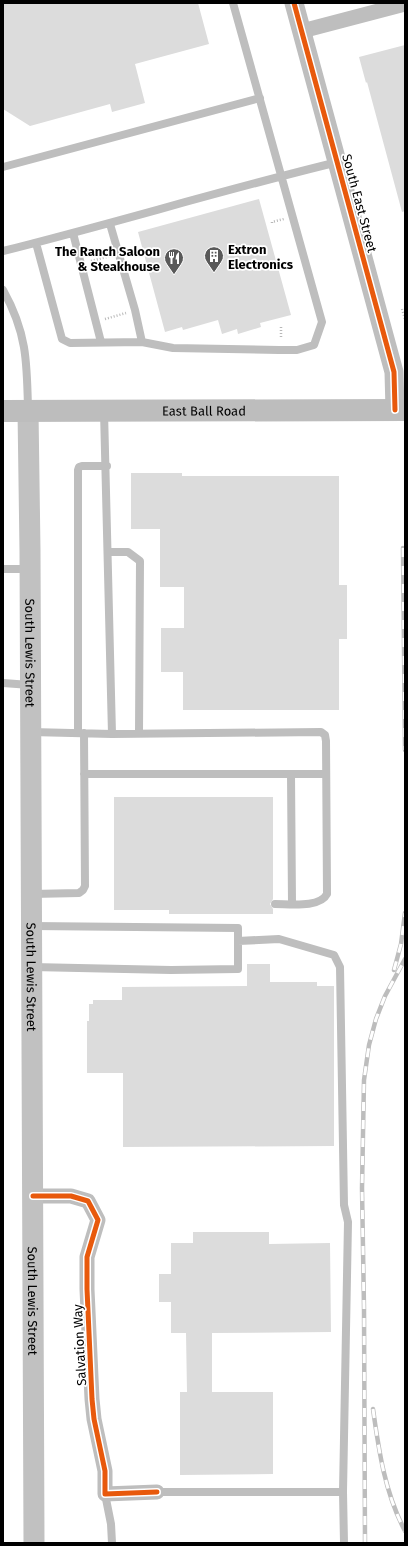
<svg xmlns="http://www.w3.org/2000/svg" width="408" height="1546" viewBox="0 0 408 1546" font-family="'Fira Sans',sans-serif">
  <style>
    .building { fill: #dcdcdc }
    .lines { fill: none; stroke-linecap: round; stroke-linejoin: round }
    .path { stroke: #b8b8b8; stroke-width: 2.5; stroke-dasharray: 1 2; stroke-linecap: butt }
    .service { stroke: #bebebe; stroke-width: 8 }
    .minor { stroke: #bebebe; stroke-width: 15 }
    .tertiary { stroke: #bebebe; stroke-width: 19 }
    .secondary { stroke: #c1c1c1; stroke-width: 21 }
    .primary { stroke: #bdbdbd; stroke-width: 22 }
    .rail-casing { stroke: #bdbdbd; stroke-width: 4.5 }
    .rail { stroke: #fff; stroke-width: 3; stroke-dasharray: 9; stroke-linecap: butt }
    .cycleway-casing { stroke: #fff; stroke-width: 8 }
    .cycleway { stroke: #e8590c; stroke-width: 5 }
    .labels { text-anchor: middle; stroke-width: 3.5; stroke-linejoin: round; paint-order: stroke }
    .street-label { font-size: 13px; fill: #000; stroke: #fff }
    .poi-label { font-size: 13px; font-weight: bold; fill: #000; stroke: #fff; text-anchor: start }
  </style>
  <rect width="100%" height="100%" fill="#fff"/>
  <path class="building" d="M 3,3 L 198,3 L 209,44 L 135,64 L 145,103 L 112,112 L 110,104 L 30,126 L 3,109 Z
    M 405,45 L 405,211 L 402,212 L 367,82 L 366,83 L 359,57 Z
    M 259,199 L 291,315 L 260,323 L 261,327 L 238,334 L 237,329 L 222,334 L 218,320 L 183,330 L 182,327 L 165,332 L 138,232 Z
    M 131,473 L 182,473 L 182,476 L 339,476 L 339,585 L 347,585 L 347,639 L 339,639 L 339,710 L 183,710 L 183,672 L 161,672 L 161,628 L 184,628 L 184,587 L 160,587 L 160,529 L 131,529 Z
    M 114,797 L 273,797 L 273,899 L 270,904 L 273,909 L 273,914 L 169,914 L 169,910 L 114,910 Z
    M 247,964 L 270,964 L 270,982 L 317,982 L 317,986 L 334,986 L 334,1146 L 123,1147 L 123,1073 L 87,1073 L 87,1021 L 89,1021 L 89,1004 L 93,1004 L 93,1000 L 122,1000 L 122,987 L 247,986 Z
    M 193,1232 L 269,1232 L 269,1244 L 330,1243 L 331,1332 L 212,1333 L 212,1392 L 273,1392 L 273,1474 L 180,1475 L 180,1392 L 187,1392 L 186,1333 L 171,1333 L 171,1302 L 159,1302 L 159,1274 L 171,1274 L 171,1243 L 193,1243 Z"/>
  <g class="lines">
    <path class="path" d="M 272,223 L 272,222 L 284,219
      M 91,261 L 110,256
      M 402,309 L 405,319
      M 105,319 L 126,313
      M 281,327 L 281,338"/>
    <path class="service" d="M 3,167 L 260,98
      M 110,224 L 135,310 L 142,342 L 173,348 L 279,350 L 297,350 L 314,345 L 322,322 L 233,3
      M 73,233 L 101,342
      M 36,243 L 62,339 L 70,343 L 142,342
      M 3,251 C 115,223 226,189 338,162
      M 3,290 C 27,333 27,362 28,410
      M 104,411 L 112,734
      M 109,552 L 128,552 L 140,561 L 139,733
      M 3,569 L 30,569
      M 3,683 L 30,685
      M 31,732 L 112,734 L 321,732 L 325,735 L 326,741 L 327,894 C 320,908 290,904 275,904
      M 78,733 L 78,470 L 79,467 L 82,466 L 107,466
      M 84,774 L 326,774
      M 291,774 L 292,904
      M 32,894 L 79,893 L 83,890 L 85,886 L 84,733
      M 32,926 L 238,928 L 238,969 L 171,970 L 32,967
      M 157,1492 L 343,1492 L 348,1222 L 344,1205 L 340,967 L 334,955 L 279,939 L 238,941
      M 343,1492 L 344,1543
      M 105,1494 L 111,1524 L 112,1543"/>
    <path class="minor" d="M 302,31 L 405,4
      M 33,1196 L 71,1196 L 88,1201 L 98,1220 L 87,1257 L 87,1289 L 92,1399 L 94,1419 L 105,1471 L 105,1494 L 157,1492"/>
    <path class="tertiary" d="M 294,3 L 394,372 L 395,410"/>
    <path class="secondary" id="s1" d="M 28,411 L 30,551 L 34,1543"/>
    <path class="primary" id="s2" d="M 3,411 L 405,410"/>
    <g class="rail-casing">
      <path id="rail" d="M 403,548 L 405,750
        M 394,970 L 401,944 L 405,913
        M 373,1409 C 379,1452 385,1493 405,1531
        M 365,1543 L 364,1308 L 362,1188 L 364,1080 L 369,1045 L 376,1019 L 385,996 L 405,959"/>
    </g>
    <use href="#rail" class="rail"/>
    <g class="cycleway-casing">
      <path id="cycleway" d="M 294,3 L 394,372 L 395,410
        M 33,1196 L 71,1196 L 88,1201 L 98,1220 L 87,1257 L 87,1289 L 92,1399 L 94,1419 L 105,1471 L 105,1494 L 157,1492"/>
    </g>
    <use href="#cycleway" class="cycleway"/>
  </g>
  <defs>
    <g id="building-pin" transform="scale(1)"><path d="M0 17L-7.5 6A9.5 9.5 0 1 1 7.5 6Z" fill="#595959" stroke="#fff"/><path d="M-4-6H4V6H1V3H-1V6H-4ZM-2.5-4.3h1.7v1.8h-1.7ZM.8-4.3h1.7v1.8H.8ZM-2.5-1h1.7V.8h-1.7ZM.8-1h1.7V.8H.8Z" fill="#fff"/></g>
    <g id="restaurant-pin" transform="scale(1)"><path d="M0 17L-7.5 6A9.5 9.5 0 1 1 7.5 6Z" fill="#595959" stroke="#fff"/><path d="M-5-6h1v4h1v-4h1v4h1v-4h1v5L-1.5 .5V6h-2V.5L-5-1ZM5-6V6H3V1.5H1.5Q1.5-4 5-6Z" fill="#fff"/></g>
  </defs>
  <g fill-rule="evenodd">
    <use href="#building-pin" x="214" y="256"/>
    <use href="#restaurant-pin" x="174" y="258"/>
  </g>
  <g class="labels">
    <g class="street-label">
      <text transform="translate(360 203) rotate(75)" y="5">South East Street</text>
      <text dy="5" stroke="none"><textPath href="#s2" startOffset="201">East Ball Road</textPath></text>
      <text dy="5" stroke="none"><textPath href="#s1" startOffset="242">South Lewis Street</textPath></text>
      <text dy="5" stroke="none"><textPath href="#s1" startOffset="566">South Lewis Street</textPath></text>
      <text dy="5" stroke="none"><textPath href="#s1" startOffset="890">South Lewis Street</textPath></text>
      <text transform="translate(79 1345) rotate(-93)" y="5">Salvation Way</text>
    </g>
    <g class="poi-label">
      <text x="228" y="254">Extron<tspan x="228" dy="15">Electronics</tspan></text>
      <text x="160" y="256" text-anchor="end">The Ranch Saloon<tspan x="160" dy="15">&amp; Steakhouse</tspan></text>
    </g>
  </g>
  <rect width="408" height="1546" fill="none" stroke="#000000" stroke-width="8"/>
</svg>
